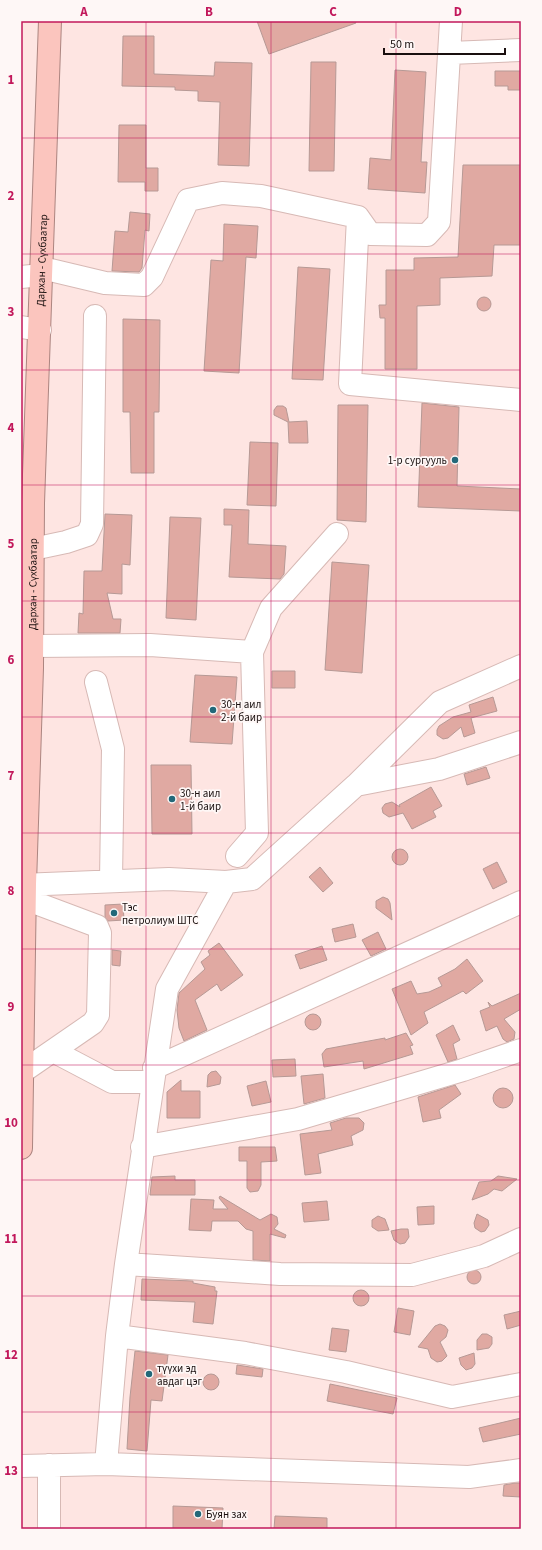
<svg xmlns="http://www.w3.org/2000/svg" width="542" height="1550" viewBox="0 0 542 1550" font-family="'Source Sans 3',sans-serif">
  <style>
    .building { fill: #e0a9a2; stroke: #b69995 }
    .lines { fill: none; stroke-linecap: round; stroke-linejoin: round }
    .minor-casing { stroke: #d7b9b5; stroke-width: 24 }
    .highway-casing { stroke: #ac8580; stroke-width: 24 }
    .minor { stroke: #fff; stroke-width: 22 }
    .highway { stroke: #fbc5be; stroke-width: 22 }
    .grid { fill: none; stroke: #c2185b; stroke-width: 1; stroke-opacity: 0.55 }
    .poi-dot { fill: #236879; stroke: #fef7f6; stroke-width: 1.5 }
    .labels { text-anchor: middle; stroke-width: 3.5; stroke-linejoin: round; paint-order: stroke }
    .street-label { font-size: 11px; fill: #190f0e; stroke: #fef7f6 }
    .poi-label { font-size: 11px; fill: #190f0e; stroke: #fef7f6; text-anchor: start }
    .neatline { fill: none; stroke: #c2185b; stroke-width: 1.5 }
    .grid-label { font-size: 13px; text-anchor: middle; font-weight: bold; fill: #c2185b }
  </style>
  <rect width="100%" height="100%" fill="#fee5e2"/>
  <path class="building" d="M 257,21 L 355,21 L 356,23 L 269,54 Z
    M 123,36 L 154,36 L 154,74 L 214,76 L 215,62 L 252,63 L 249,166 L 218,165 L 220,102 L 198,101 L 198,91 L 175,90 L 175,87 L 122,86 Z
    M 311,62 L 336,62 L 334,171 L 309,171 Z
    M 395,70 L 426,72 L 421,162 L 427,162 L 425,193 L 368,189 L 370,158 L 391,160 Z
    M 495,71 L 521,71 L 521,90 L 508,90 L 508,86 L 495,86 Z
    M 119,125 L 146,125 L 146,168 L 158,168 L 158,191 L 145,191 L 145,182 L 118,182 Z
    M 463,165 L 521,165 L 521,245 L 494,245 L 492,276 L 440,278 L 440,305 L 417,306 L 417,369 L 385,369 L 385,318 L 380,318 L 379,305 L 386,305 L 386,270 L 414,270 L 414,258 L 458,257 Z
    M 130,212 L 150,214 L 149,231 L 145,230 L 142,268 L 139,272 L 112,271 L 115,231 L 128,232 Z
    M 224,224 L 258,226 L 256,258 L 246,257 L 239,373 L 204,371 L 211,260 L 223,261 Z
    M 298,267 L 330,269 L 323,380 L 292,379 Z
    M477 304a7 7 0 1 1 14 0a7 7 0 1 1-14 0Z
    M 123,319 L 160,320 L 159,412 L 154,412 L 154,473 L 131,473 L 130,412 L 123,412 Z
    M 422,403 L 459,407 L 457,486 L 521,489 L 521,511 L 418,507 Z
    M 338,405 L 368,405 L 366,522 L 337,520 Z
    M 277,406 L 283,406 L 286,408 L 289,422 L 307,421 L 308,443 L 289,443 L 288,422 L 274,415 L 274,410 Z
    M 250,442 L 278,443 L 276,506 L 247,505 Z
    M 224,509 L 249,510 L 248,544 L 286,546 L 284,574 L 280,579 L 229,577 L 232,525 L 224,525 Z
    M 105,514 L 132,515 L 130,565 L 122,564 L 122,594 L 107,593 L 113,619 L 121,619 L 120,633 L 78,633 L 79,613 L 83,614 L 84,571 L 102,571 Z
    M 170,517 L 201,518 L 196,620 L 166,618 Z
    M 332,562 L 369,565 L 362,673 L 325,670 Z
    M 272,671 L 295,671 L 295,688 L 272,688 Z
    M 195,675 L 237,677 L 232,744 L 190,742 Z
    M 493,697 L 497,711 L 471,718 L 475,733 L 464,737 L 461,727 L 448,738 L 443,739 L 437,735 L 437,730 L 439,726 L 453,717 L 471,712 L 469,705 Z
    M 151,765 L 191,765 L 192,834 L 152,834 Z
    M 486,767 L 490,778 L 467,785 L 464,774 Z
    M 431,787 L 442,806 L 433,811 L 436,817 L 412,829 L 403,813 L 389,817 L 383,813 L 382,808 L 385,804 L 392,802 L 400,807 L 399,805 Z
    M392 857a8 8 0 1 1 16 0a8 8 0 1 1-16 0Z
    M 497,862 L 507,882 L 493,889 L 483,869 Z
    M 320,867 L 333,883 L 323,892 L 309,877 Z
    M 383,897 L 388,899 L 390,903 L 392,920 L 376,908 L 376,901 Z
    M 123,904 L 124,920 L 108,921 L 105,917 L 105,905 Z
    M 353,924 L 356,937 L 335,942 L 332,929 Z
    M 378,932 L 386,949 L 371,956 L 362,940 Z
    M 219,943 L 243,975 L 221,991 L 217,984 L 195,1000 L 207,1030 L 184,1041 L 179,1028 L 177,1010 L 179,993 L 205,969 L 201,962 L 210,955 L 208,951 Z
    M 322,946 L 327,960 L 300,969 L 295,955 Z
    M 112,950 L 121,951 L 120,966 L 112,965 Z
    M 467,959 L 483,981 L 466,994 L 463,991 L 424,1012 L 428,1023 L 411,1035 L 392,989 L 411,981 L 417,994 L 429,992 L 442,986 L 438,978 L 455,969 Z
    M 521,993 L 521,1009 L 504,1019 L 515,1032 L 514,1039 L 507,1042 L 503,1039 L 497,1026 L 486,1031 L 480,1011 L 490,1007 L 488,1002 L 492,1006 Z
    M305 1022a8 8 0 1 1 16 0a8 8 0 1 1-16 0Z
    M 453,1025 L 460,1040 L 453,1044 L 457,1059 L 448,1062 L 436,1035 Z
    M 406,1033 L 413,1045 L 410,1046 L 413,1054 L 364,1069 L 363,1061 L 324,1067 L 322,1054 L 326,1049 L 385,1038 L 385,1040 Z
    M 295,1059 L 296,1076 L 273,1077 L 272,1060 Z
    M 216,1071 L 221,1077 L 220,1084 L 207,1087 L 208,1075 L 211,1072 Z
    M 323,1074 L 325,1098 L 304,1104 L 301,1076 Z
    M 181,1080 L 181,1091 L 200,1091 L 200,1118 L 167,1118 L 167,1092 Z
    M 266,1081 L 271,1102 L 252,1106 L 247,1086 Z
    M 455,1085 L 461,1094 L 439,1110 L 441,1118 L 423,1122 L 418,1097 Z
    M493 1098a10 10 0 1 1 20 0a10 10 0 1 1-20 0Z
    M 346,1118 L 359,1118 L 364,1123 L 363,1130 L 351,1136 L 353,1145 L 318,1154 L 321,1173 L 305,1175 L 300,1134 L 332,1130 L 330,1123 Z
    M 239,1147 L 275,1147 L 277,1161 L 261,1162 L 261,1185 L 258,1191 L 250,1192 L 247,1188 L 247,1161 L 239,1161 Z
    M 175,1176 L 175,1180 L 195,1180 L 195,1195 L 150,1195 L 152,1177 Z
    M 498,1176 L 517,1179 L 502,1191 L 494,1189 L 488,1194 L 472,1200 L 479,1182 L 491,1181 Z
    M 220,1196 L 260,1220 L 271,1214 L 277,1217 L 278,1224 L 274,1229 L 286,1235 L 285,1238 L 270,1234 L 270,1261 L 253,1260 L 253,1231 L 246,1229 L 238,1221 L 212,1221 L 211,1231 L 189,1230 L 191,1199 L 214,1200 L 213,1209 L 228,1209 L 219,1198 Z
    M 327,1201 L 329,1220 L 304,1222 L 302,1203 Z
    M 434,1206 L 434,1224 L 418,1225 L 417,1207 Z
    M 477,1214 L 488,1220 L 489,1225 L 485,1231 L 481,1232 L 475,1228 L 474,1223 Z
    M 378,1216 L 385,1219 L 389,1230 L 378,1231 L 372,1227 L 372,1220 Z
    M 401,1229 L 408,1229 L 409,1237 L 405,1243 L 400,1244 L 394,1240 L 391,1231 Z
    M467 1277a7 7 0 1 1 14 0a7 7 0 1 1-14 0Z
    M 142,1279 L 193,1281 L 193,1283 L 215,1287 L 215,1291 L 217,1291 L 213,1324 L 193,1322 L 195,1302 L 141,1300 Z
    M353 1298a8 8 0 1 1 16 0a8 8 0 1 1-16 0Z
    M 398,1308 L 414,1311 L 410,1335 L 394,1332 Z
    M 521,1311 L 521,1325 L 507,1329 L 504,1315 Z
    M 440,1324 L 445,1326 L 448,1330 L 446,1337 L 440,1342 L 447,1356 L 442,1361 L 437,1362 L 431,1358 L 428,1349 L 418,1347 L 435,1326 Z
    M 332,1328 L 349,1330 L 346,1352 L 329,1350 Z
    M 482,1334 L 487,1334 L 492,1337 L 492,1344 L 489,1348 L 477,1350 L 477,1340 Z
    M 135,1351 L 168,1355 L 162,1401 L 151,1400 L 147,1451 L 127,1449 L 130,1397 Z
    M 474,1353 L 475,1364 L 472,1368 L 466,1370 L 461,1365 L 459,1358 Z
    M 237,1365 L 263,1369 L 262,1377 L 236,1374 Z
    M203 1382a8 8 0 1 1 16 0a8 8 0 1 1-16 0Z
    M 330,1384 L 397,1398 L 393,1414 L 327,1401 Z
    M 521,1418 L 521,1434 L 483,1442 L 479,1428 Z
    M 515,1483 L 521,1483 L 521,1497 L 503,1496 L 504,1485 Z
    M 173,1506 L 223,1508 L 222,1529 L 173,1529 Z
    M 275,1516 L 327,1518 L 327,1529 L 274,1529 Z"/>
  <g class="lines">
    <g class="minor-casing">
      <path id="minor" d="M 450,53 L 521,50
        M 358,217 L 350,384 L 521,400
        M 42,268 L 105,283 L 144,285 L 152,277 L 188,200 L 222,193 L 261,196 L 358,217 L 370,234 L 427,235 L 439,222 L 451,21
        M 21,277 L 42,275
        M 21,327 L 40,330
        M 33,549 L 66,542 L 87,535 L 92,524 L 95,316
        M 33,646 L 150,645 L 252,652 L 271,608 L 337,534
        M 96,682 L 113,749 L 111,881
        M 356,785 L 439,769 L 521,742
        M 237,856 L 257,833 L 252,652
        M 21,885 L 169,879 L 226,882
        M 53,1051 L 112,1082 L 152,1082
        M 154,1068 L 521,902
        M 22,1072 L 93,1023 L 98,1015 L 100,933 L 97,926 L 25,899
        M 142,1147 L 298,1119 L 463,1070 L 521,1050
        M 126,1264 L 280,1274 L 412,1275 L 484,1256 L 521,1239
        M 117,1336 L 245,1353 L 346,1372 L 452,1397 L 521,1384
        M 106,1464 L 117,1336 L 126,1264 L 167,989 L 226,882 L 252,879 L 356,785 L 440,702 L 521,666
        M 49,1465 L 49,1529
        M 21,1466 L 106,1464 L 469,1477 L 521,1470"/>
    </g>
    <g class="highway-casing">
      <g id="highway">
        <path id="s1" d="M 21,1148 L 25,884 L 32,668 L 33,503 L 50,21"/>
      </g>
    </g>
    <use href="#minor" class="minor"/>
    <use href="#highway" class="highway"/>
  </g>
  <path class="grid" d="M 146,21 L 146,1529M 271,21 L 271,1529M 396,21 L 396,1529M 21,138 L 521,138M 21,254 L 521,254M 21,370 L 521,370M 21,485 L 521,485M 21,601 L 521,601M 21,717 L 521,717M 21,833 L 521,833M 21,949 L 521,949M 21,1065 L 521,1065M 21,1180 L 521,1180M 21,1296 L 521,1296M 21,1412 L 521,1412"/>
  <g class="poi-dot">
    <circle cx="455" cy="460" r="4"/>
    <circle cx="213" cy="710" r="4"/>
    <circle cx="172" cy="799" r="4"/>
    <circle cx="114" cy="913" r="4"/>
    <circle cx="149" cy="1374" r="4"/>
    <circle cx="198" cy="1514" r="4"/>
  </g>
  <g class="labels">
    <g class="street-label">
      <text dy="4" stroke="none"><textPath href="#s1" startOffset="888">Дархан - Сүхбаатар</textPath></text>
      <text dy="4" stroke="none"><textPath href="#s1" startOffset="564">Дархан - Сүхбаатар</textPath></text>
    </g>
    <g class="poi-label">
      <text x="447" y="464" text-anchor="end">1-р сургууль</text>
      <text x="221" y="708">30-н аил<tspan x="221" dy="13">2-й баир</tspan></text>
      <text x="180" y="797">30-н аил<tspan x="180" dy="13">1-й баир</tspan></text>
      <text x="122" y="911">Тэс<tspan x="122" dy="13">петролиум ШТС</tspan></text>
      <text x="157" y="1372">түүхи эд<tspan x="157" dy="13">авдаг цэг</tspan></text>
      <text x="206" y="1518">Буян зах</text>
    </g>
  </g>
  <rect width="542" height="1550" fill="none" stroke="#fef7f6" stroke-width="44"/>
  <path d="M384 48v6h121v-6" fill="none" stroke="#190f0e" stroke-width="2"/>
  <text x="390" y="48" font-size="12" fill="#190f0e" stroke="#fef7f6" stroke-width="3" paint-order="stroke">50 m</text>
  <rect x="22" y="22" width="498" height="1506" class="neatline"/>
  <g class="grid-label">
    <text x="84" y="16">A</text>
    <text x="209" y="16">B</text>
    <text x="333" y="16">C</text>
    <text x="458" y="16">D</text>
    <text x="11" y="84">1</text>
    <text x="11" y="200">2</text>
    <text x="11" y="316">3</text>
    <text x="11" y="432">4</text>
    <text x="11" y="548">5</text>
    <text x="11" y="664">6</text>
    <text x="11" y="780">7</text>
    <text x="11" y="895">8</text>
    <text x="11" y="1011">9</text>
    <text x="11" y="1127">10</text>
    <text x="11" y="1243">11</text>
    <text x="11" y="1359">12</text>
    <text x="11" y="1475">13</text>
  </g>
</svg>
